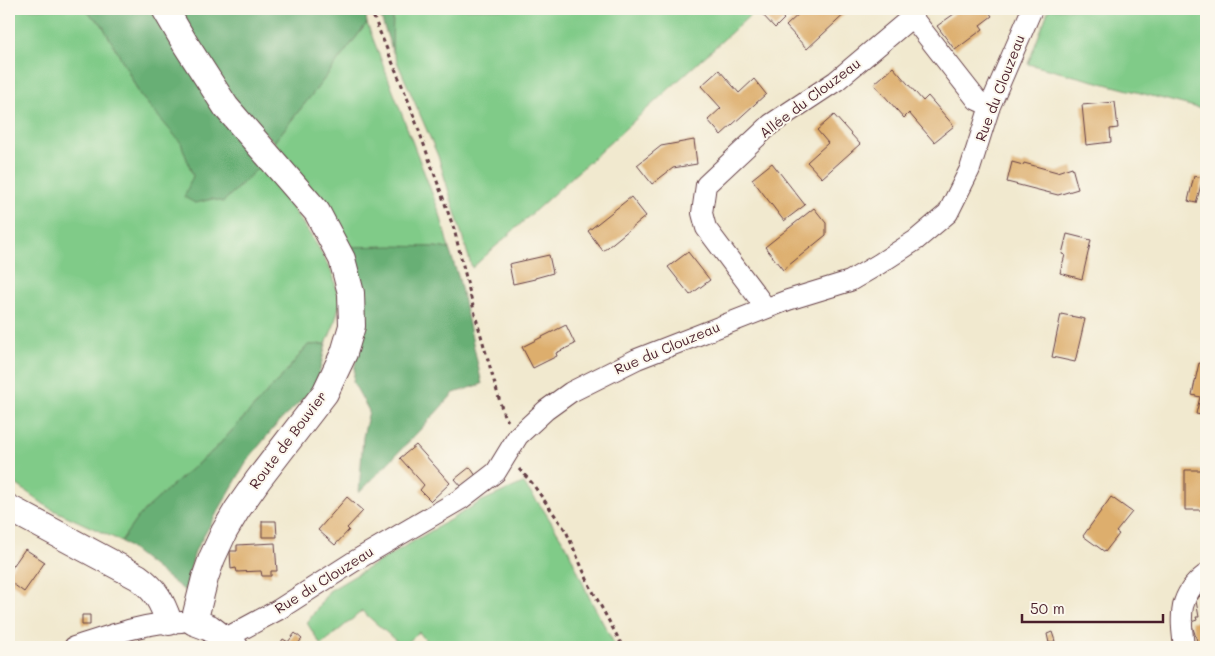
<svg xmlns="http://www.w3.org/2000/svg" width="1215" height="656" viewBox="0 0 1215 656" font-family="Mali,sans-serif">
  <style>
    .green { fill: #80cb88; stroke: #65755a }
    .forest { fill: #68af74; stroke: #596750 }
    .building { fill: #ddae6d }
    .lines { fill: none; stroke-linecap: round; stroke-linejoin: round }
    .minor-casing { stroke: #633d44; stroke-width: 22 }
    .tertiary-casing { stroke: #633d44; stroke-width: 28 }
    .path { stroke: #633d44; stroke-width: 3; stroke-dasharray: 4 4; stroke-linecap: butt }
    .minor { stroke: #fff; stroke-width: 20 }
    .tertiary { stroke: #fff; stroke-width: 26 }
    .labels { text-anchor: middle; stroke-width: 4; stroke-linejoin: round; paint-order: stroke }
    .street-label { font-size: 14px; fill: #4a1f2b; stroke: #fbf7ec }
  </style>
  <rect width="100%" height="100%" fill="#fbf7ec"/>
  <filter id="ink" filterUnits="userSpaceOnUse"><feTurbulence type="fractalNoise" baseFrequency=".02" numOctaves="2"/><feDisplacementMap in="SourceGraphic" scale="10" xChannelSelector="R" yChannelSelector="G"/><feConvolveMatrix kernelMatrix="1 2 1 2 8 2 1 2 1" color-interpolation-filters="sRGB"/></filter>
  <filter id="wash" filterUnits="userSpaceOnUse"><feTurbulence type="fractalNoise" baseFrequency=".0096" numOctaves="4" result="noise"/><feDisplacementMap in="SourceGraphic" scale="20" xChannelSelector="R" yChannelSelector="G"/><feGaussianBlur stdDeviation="1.12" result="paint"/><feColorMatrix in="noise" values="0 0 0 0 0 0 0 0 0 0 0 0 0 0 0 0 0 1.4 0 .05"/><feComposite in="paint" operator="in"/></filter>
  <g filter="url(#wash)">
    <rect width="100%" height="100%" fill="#f1e9cf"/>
    <path class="green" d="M 9,9 L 86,9 L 89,14 L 101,23 L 127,69 L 140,95 L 181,142 L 193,176 L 195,203 L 212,199 L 223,202 L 260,166 L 285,197 L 319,248 L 333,275 L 340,303 L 334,325 L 326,344 L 308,345 L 285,373 L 215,449 L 169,488 L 138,517 L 121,541 L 49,508 L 9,479 Z
      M 393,9 L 757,9 L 472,268 L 438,156 L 392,50 Z
      M 1049,9 L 1206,9 L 1206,110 L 1028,64 Z
      M 367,23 L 440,214 L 449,249 L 435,247 L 345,247 L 330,212 L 274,142 L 318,87 Z
      M 523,483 L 543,509 L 568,549 L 589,597 L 616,647 L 431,647 L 419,632 L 403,647 L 362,611 L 321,645 L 307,623 L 329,591 L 482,501 Z"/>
    <path class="forest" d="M 86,9 L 153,9 L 260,166 L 223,202 L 212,199 L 195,203 L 184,197 L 193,176 L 181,143 L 140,95 L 127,69 L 101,23 L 89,14 Z
      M 175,9 L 365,9 L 367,23 L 318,87 L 274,142 L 234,103 Z
      M 378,9 L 393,9 L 392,50 L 379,12 Z
      M 390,246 L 435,247 L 449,249 L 459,279 L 482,384 L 454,393 L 419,431 L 359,493 L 363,437 L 369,411 L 353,382 L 361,316 L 345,247 Z
      M 326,344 L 316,386 L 277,424 L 249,458 L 195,551 L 185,591 L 121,541 L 138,517 L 169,488 L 215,449 L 285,373 L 308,345 Z"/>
    <g id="blocks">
      <path class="building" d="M 766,9 L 774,9 L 784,19 L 775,28 L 761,13 Z
        M 804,9 L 850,9 L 807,49 L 786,26 Z
        M 961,9 L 987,9 L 992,16 L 980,25 L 983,29 L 955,50 L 937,26 Z
        M 893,67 L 923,101 L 928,96 L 954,126 L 934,142 L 909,113 L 904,118 L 874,84 Z
        M 719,70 L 739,93 L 754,79 L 766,94 L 721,135 L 708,120 L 721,108 L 701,86 Z
        M 1115,102 L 1118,128 L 1110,129 L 1111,142 L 1086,145 L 1082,105 Z
        M 834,115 L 860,144 L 822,178 L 807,162 L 828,143 L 817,130 Z
        M 694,140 L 697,164 L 673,168 L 652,184 L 637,165 L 661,146 Z
        M 1012,162 L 1023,165 L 1024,163 L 1057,172 L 1072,167 L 1078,189 L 1058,195 L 1007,182 Z
        M 772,163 L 805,205 L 784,221 L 752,179 Z
        M 1194,176 L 1203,178 L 1196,203 L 1188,201 Z
        M 631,197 L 646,216 L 603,251 L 588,231 Z
        M 814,208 L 826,223 L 826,235 L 783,270 L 765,247 Z
        M 1067,234 L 1091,240 L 1082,279 L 1060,273 L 1065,255 L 1062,254 Z
        M 688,252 L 710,280 L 690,295 L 668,267 Z
        M 549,255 L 553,273 L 535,278 L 535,279 L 513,284 L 509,264 Z
        M 1061,314 L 1085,319 L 1075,362 L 1052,357 Z
        M 566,325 L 575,344 L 556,353 L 557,356 L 533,368 L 522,347 Z
        M 1206,352 L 1206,416 L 1196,414 L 1200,397 L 1192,395 L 1199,363 L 1203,364 Z
        M 416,445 L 450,483 L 431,501 L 420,490 L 424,485 L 400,458 Z
        M 470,467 L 476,476 L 462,487 L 455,479 Z
        M 1185,470 L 1206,470 L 1206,510 L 1185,510 Z
        M 347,497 L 363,511 L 347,528 L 349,530 L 335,545 L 318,530 Z
        M 1111,497 L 1132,512 L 1116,532 L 1119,534 L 1105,552 L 1083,536 Z
        M 262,521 L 276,521 L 277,537 L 262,537 Z
        M 275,543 L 277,571 L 271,571 L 271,576 L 262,576 L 261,571 L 237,572 L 236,568 L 231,569 L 230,551 L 237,551 L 237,545 Z
        M 25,549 L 45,562 L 24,592 L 9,581 L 9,572 Z
        M 1206,588 L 1206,647 L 1199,647 L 1191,622 L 1197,620 L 1196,617 L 1199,617 L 1196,601 Z
        M 82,615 L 90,615 L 90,625 L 82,625 Z
        M 1052,632 L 1055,641 L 1049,643 L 1047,634 Z
        M 295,633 L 302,639 L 295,647 L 291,644 L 289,647 L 278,647 L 283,639 L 288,642 Z
        M 203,641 L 216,647 L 200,647 Z"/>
    </g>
  </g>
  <g filter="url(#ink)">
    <use href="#blocks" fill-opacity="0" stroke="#633d44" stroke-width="1"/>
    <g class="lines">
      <g class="minor-casing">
        <path id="minor" d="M 909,9 L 912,17 L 977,100 L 990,106
          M 766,308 L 706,228 L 702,213 L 706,185 L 771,124 L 836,81 L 912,17
          M 224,639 L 278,610 L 353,562 L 461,499 L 496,472 L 518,436 L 546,410 L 571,392 L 637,359 L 788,300 L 850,281 L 879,264 L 916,240 L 948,213 L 970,169 L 990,106 L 1032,9
          M 74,647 C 108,636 145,622 182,622
          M 1184,647 C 1180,615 1178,595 1206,574"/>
      </g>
      <g class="tertiary-casing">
        <path id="tertiary" d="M 165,9 L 186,45 L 226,107 L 317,212 L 342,259 L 351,293 L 352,326 L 344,353 L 325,393 L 258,480 L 237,510 L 224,532 L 212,558 L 205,578 L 194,622 L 210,628 L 235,647
          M 9,508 L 138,577 C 156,590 162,602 169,622"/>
      </g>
      <path class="path" d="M 371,9 L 372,13 L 408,100 L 454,229 L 476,318 L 504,416 L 508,421
        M 519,469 L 532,483 L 566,531 L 590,586 L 623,647"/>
      <use href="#minor" class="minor"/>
      <use href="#tertiary" class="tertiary"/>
    </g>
  </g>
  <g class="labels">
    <g class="street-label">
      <text transform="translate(1000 88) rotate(-69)" y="5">Rue du Clouzeau</text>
      <text transform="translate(810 98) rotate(-37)" y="5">Allée du Clouzeau</text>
      <text transform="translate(667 348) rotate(-23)" y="5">Rue du Clouzeau</text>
      <text transform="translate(288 440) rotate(-53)" y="5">Route de Bouvier</text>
      <text transform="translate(324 580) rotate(-32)" y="5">Rue du Clouzeau</text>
    </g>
  </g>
  <rect width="1215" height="656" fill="none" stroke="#fbf7ec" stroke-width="30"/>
  <path d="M1022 614v8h141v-8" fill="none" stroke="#4a1f2b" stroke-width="2.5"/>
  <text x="1030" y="614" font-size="15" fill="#4a1f2b" stroke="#fbf7ec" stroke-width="4" paint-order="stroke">50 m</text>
</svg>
